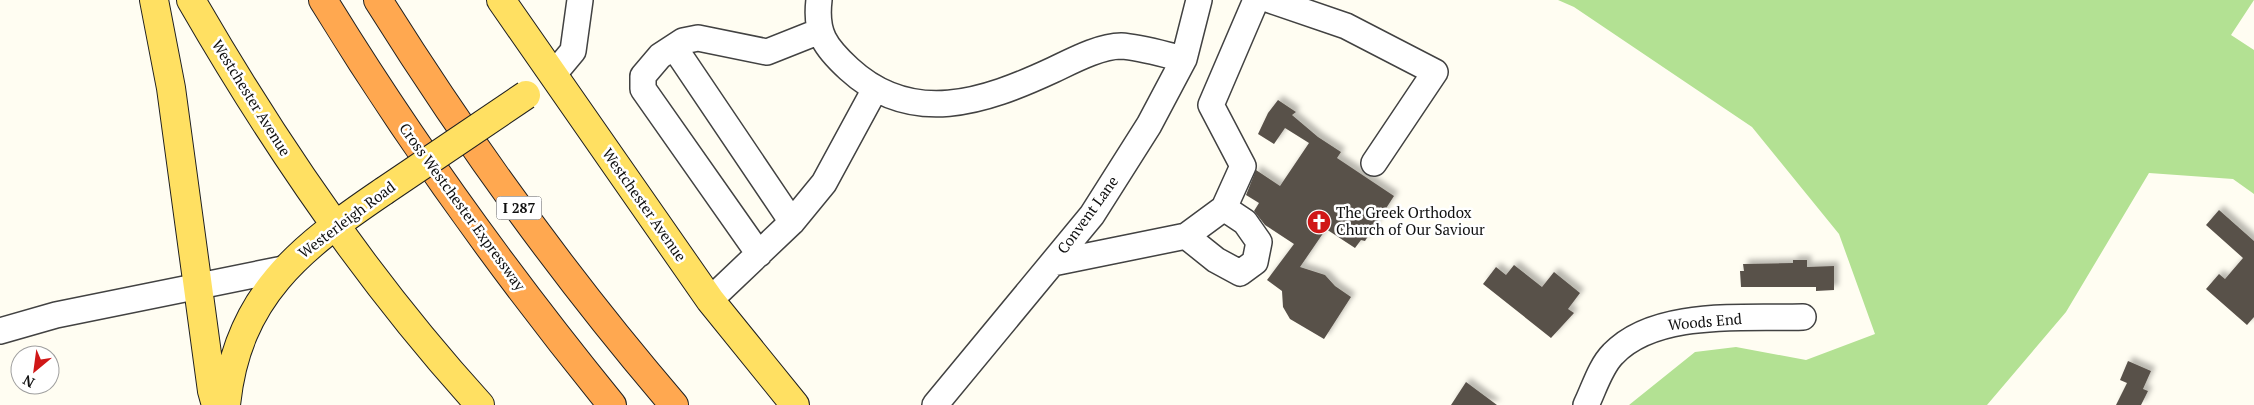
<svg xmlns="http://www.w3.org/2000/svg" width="2254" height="405" viewBox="0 0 2254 405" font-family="'PT Serif',serif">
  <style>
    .forest { fill: #b3e193 }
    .building { fill: #59514a; filter: url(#shadow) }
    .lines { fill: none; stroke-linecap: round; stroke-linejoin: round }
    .minor-casing { stroke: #424242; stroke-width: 28 }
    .major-casing { stroke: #202020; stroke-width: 30 }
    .highway-casing { stroke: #202020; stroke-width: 30 }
    .minor { stroke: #fff; stroke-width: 25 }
    .major { stroke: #ffe062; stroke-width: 28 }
    .highway { stroke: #ffa850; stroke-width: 28 }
    .major-bridge-casing { stroke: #202020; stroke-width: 30; stroke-linecap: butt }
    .major-bridge { stroke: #ffe062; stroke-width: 28 }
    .labels { text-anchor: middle; stroke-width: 5; stroke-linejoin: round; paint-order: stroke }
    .shield { fill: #fff; stroke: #575757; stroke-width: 1 }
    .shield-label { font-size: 14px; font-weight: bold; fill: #0f0f0f }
    .street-label { font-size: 15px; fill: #0f0f0f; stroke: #fff }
    .poi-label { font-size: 15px; fill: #0f0f0f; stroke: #fff; text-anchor: start }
  </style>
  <defs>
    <filter id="shadow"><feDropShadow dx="4.5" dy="-4.5" stdDeviation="2.5" flood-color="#0004"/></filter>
  </defs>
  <rect width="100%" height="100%" fill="#fffdf2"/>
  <path class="forest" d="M 1558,0 L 2254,0 L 2231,35 L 2254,50 L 2254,194 L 2233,179 L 2149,173 L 2066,312 L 1987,405 L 1629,405 L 1695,352 L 1736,347 L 1806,360 L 1875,334 L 1839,234 L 1752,127 L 1574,7 Z"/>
  <path class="building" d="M 1278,100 L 1296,112 L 1292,115 L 1318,137 L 1341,152 L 1337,158 L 1394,196 L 1365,241 L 1361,240 L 1355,248 L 1326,229 L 1300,267 L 1325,275 L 1335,286 L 1351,297 L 1324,339 L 1290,319 L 1283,307 L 1282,291 L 1267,280 L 1294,244 L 1265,225 L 1254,211 L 1259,203 L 1246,195 L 1256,170 L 1280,186 L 1309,143 L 1285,128 L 1274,144 L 1258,134 L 1268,113 Z
    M 2219,210 L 2254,241 L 2254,317 L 2247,325 L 2206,289 L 2219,274 L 2225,279 L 2243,258 L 2206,225 Z
    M 1793,260 L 1807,260 L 1807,267 L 1834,266 L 1834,290 L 1816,291 L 1816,287 L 1741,287 L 1740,271 L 1744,271 L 1743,264 L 1793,263 Z
    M 1514,265 L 1542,287 L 1554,272 L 1580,293 L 1568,309 L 1574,313 L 1551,338 L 1483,284 L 1496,267 L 1506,275 Z
    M 2128,361 L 2151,371 L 2143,389 L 2148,391 L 2141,405 L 2116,405 L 2127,383 L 2120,380 Z
    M 1466,382 L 1497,405 L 1451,405 Z"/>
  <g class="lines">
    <g class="minor-casing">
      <path id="minor" d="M 819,0 C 815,33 825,47 849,69 C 912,127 984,102 1053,70 C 1072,61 1100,46 1121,46 C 1140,47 1166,55 1184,59
        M 1270,0 L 1346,26 L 1435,72 L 1374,163
        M 674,47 L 792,222
        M 553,75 L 573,51 L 580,0
        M 1186,236 L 1216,260 L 1240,273 L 1255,262 L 1259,242 L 1245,222 L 1224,208
        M 759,254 L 643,89 L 643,76 L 660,56 L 683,41 L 698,38 L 767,52 L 820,31
        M 1053,263 L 1186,236 L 1224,208 L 1243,166 L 1211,105 L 1256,0
        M 710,300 L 792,222 L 824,183 L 875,89
        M 0,331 L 56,315 L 283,269
        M 935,405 L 1092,215 L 1149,125 L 1184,59 L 1199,0
        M 1586,405 C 1594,389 1600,367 1613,354 C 1656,309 1745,319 1803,317"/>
    </g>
    <g class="major-casing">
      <path id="major" d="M 154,0 L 171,88 L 212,391 L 216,405
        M 191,0 C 274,144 368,282 480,405
        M 501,0 L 710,300 L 795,405
        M 226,405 C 237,296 300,248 384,191"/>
    </g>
    <g class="highway-casing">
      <path id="highway" d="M 323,0 C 410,142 507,276 612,405
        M 378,0 C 467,142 565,278 674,405"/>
    </g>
    <use href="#minor" class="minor"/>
    <use href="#major" class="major"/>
    <use href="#highway" class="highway"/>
    <g class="major-bridge-casing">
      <path id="major-bridge" d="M 384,191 L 526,95"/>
    </g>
    <use href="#major-bridge" class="major-bridge"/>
  </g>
  <defs>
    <g id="church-disc" transform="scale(1.25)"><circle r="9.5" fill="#d01717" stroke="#fff"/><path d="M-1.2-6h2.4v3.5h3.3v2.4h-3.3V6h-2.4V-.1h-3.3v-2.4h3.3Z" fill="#fff"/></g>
  </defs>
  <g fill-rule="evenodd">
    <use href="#church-disc" x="1319" y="222"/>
  </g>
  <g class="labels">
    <rect class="shield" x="496.5" y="196.5" width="45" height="23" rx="4"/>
    <g class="shield-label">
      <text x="519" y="213">I 287</text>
    </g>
    <g class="street-label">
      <text transform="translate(251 98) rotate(58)" y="5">Westchester Avenue</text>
      <text transform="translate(644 205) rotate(55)" y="5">Westchester Avenue</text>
      <text transform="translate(462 207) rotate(54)" y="5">Cross Westchester Expressway</text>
      <text transform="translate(1088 215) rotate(-54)" y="5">Convent Lane</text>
      <text transform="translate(347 220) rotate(-37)" y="5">Westerleigh Road</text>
      <text transform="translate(1705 322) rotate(-5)" y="5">Woods End</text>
    </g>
    <g class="poi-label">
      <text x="1336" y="218">The Greek Orthodox<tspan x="1336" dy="17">Church of Our Saviour</tspan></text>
    </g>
  </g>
  <g transform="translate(35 370) rotate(209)"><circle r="24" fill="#ffffff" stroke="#9f9f9f"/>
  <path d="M0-4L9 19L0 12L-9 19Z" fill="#d01717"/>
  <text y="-8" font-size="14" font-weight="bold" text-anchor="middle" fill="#0f0f0f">N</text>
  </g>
</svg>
